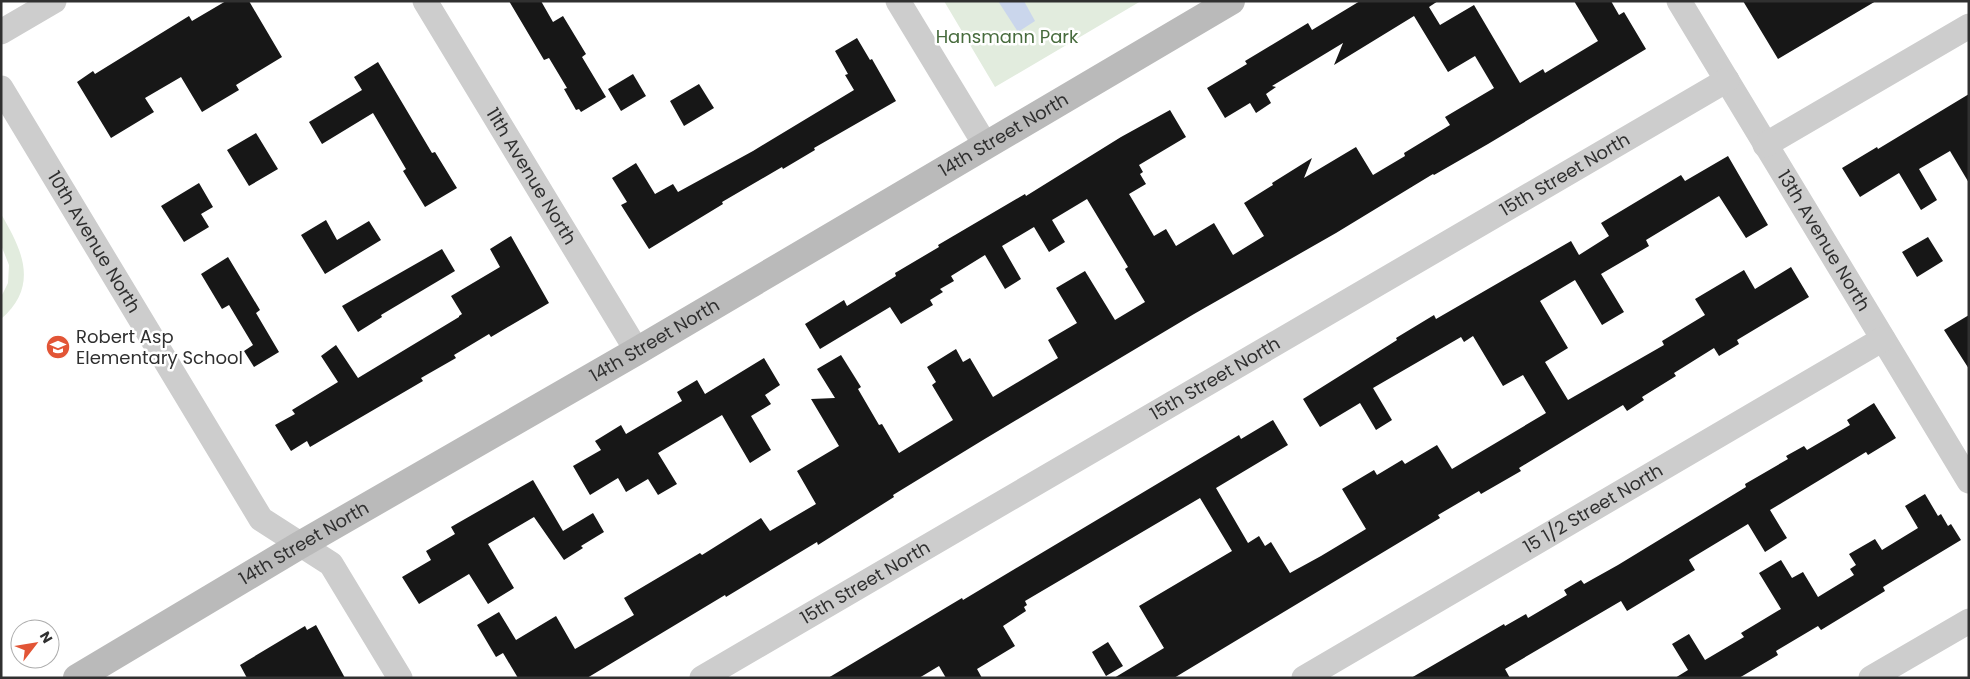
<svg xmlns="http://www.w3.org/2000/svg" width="1970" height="679" viewBox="0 0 1970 679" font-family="Poppins,sans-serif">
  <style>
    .green { fill: #e2ecde }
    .water { fill: #cad6ec }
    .building { fill: #171717 }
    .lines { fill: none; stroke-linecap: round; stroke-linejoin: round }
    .street { stroke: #cdcdcd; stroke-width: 25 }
    .secondary { stroke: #bababa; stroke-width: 28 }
    .labels { text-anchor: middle; stroke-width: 5; stroke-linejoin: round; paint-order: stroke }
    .park-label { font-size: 18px; fill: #476b3d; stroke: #fff }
    .street-label { font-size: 18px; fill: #303030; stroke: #fff }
    .poi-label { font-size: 18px; fill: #303030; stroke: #fff; text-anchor: start }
  </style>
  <rect width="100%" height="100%" fill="#fff"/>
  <path class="green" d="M 944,1 L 1141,1 L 995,87 Z
    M 1,214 C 23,251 39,286 1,319 L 1,297 L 8,283 L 9,265 L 1,245 Z"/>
  <path class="water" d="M 998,1 L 1024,1 L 1035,21 L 1018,32 Z"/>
  <path class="building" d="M 226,1 L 249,1 L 282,57 L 236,85 L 239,90 L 202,112 L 181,77 L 145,98 L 154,112 L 111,138 L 77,82 L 93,71 L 95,74 L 189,16 L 192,21 Z
    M 509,1 L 541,1 L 553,22 L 563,16 L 586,54 L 582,57 L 606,97 L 581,112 L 579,109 L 576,110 L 564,89 L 567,88 L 549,58 L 544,60 Z
    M 1360,1 L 1438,1 L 1429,7 L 1440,25 L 1474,5 L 1520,83 L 1543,69 L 1545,73 L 1598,41 L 1574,1 L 1611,1 L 1619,15 L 1624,12 L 1646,49 L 1488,144 L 1434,175 L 1433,174 L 1336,233 L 1194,314 L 983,440 L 893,495 L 894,497 L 818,545 L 817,542 L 726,597 L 725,595 L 587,678 L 518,678 L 503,653 L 496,657 L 477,625 L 499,612 L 516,640 L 556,616 L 575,649 L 634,615 L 624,598 L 700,553 L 702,555 L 761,518 L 770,531 L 816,504 L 797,471 L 839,446 L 811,399 L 835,398 L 817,369 L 841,355 L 861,387 L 858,389 L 879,425 L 882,424 L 899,453 L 953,420 L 932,385 L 936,382 L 927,367 L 956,349 L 963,362 L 970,358 L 993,397 L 1058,358 L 1048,340 L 1077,323 L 1056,288 L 1085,271 L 1115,320 L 1145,302 L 1125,269 L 1128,267 L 1087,199 L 1052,220 L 1065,242 L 1049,252 L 1034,227 L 1002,246 L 1021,279 L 1005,289 L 985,255 L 951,276 L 954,281 L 940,289 L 943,292 L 930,300 L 933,305 L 901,324 L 890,307 L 820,349 L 805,324 L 844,300 L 847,306 L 896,276 L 895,273 L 939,247 L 938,245 L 1025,194 L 1026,196 L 1121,137 L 1170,110 L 1186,137 L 1139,165 L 1143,172 L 1140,174 L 1146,184 L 1129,194 L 1154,236 L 1166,229 L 1176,246 L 1214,223 L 1233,255 L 1264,236 L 1244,203 L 1273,185 L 1272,183 L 1312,158 L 1304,178 L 1356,147 L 1373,175 L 1405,156 L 1404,153 L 1450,125 L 1445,117 L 1494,88 L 1475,56 L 1448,72 L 1414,16 L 1334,65 L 1343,43 L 1272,86 L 1276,87 L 1266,94 L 1271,103 L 1256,113 L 1250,103 L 1225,118 L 1207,88 L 1247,64 L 1245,61 L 1308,23 L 1312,30 Z
    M 1743,1 L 1876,1 L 1778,59 Z
    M 857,38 L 870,60 L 872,59 L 896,101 L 814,148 L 815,150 L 783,169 L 782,167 L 722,202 L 723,204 L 649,249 L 621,205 L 627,202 L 612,178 L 636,163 L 655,194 L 673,184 L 678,192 L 753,151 L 854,90 L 845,75 L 848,74 L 835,51 Z
    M 378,62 L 432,153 L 435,152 L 457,188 L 425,207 L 403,171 L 406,169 L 373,113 L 322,144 L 309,122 L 362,90 L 354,77 Z
    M 633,74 L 646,96 L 621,111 L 608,89 Z
    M 699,84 L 714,108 L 684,126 L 670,101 Z
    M 1969,94 L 1969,183 L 1950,151 L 1919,169 L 1937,200 L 1921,210 L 1899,173 L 1860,197 L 1842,168 L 1877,147 L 1878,149 Z
    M 256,133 L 278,169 L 249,186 L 227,150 Z
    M 1728,156 L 1768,225 L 1746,238 L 1719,196 L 1646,240 L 1649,246 L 1601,274 L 1624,312 L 1602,325 L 1575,280 L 1540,301 L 1568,348 L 1545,362 L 1568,400 L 1664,345 L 1662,341 L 1705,315 L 1695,299 L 1744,270 L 1755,289 L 1791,267 L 1809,297 L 1737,340 L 1739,344 L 1719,356 L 1714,348 L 1674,373 L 1676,376 L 1642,397 L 1644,400 L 1627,411 L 1623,405 L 1519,468 L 1521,471 L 1481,494 L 1479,491 L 1438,515 L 1440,518 L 1174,678 L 1114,678 L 1164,648 L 1139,606 L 1232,551 L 1200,498 L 1025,601 L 1027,605 L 1024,607 L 1026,611 L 1003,626 L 1015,646 L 977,669 L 982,678 L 946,678 L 939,666 L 919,678 L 828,678 L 962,598 L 963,600 L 1239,435 L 1241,439 L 1273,420 L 1288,445 L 1216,488 L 1248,543 L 1259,536 L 1265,546 L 1271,542 L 1290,573 L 1321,556 L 1366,529 L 1342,489 L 1374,470 L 1377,475 L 1402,460 L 1405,464 L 1437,445 L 1452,469 L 1546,413 L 1523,375 L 1503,386 L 1473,336 L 1464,342 L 1461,337 L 1373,388 L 1392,420 L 1376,430 L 1360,403 L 1320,427 L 1303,399 L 1397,340 L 1396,338 L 1434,315 L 1436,319 L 1571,241 L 1579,255 L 1609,236 L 1601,223 L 1681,175 L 1685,181 Z
    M 199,183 L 213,207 L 201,214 L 209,227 L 184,242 L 161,206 Z
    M 326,220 L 337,240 L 369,221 L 381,240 L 325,274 L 301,235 Z
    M 511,236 L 549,303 L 491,337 L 489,334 L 454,355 L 456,358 L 421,378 L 423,381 L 310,447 L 307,441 L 291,451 L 275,425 L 295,414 L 292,410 L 338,382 L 321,356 L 336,345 L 358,378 L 459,317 L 459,316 L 462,314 L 451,296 L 500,267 L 490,249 Z
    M 1928,237 L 1943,261 L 1917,277 L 1902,252 Z
    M 442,249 L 455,271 L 381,315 L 382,317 L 358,332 L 342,306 Z
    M 228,257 L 260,310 L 256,313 L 279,352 L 254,367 L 244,351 L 253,345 L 229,305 L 222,309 L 201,274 Z
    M 1969,315 L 1969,369 L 1944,330 Z
    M 764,358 L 780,385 L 765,395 L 771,404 L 751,416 L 771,450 L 750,463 L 722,415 L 658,453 L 677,484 L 658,495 L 648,479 L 626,492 L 618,478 L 590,495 L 573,466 L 601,450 L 595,441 L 621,425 L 626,434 L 682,401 L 677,392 L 697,380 L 705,394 Z
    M 1874,403 L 1896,438 L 1868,455 L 1866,452 L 1770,510 L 1787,538 L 1765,552 L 1748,524 L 1690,559 L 1689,560 L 1695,570 L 1627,611 L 1621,601 L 1505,669 L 1510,678 L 1411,678 L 1504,624 L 1505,626 L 1526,614 L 1528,618 L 1567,595 L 1564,590 L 1581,580 L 1584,584 L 1618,565 L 1746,487 L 1745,484 L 1788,459 L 1786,456 L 1804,446 L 1807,450 L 1850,425 L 1847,420 Z
    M 533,480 L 563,531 L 593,513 L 604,532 L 581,546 L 583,548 L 564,560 L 534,517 L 488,544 L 514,588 L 488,604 L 469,574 L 419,604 L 402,577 L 431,560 L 426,551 L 455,534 L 451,527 Z
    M 1925,494 L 1938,516 L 1941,514 L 1948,526 L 1951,524 L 1961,540 L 1883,587 L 1885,591 L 1821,630 L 1818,626 L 1776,651 L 1778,655 L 1739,678 L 1675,678 L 1688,670 L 1672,644 L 1689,634 L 1705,660 L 1744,637 L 1741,633 L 1781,609 L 1759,573 L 1781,560 L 1792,578 L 1803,572 L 1818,597 L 1854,575 L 1850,569 L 1856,565 L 1849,554 L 1875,539 L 1882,550 L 1918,528 L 1905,506 Z
    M 316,625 L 345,678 L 247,678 L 240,665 L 305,626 L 307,630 Z
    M 1108,642 L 1123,666 L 1106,676 L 1092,652 Z"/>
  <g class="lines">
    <g class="street">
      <path id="s1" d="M 425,1 L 637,351"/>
      <path d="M 898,1 L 986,146"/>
      <path id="s2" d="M 1679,1 L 1969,481"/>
      <path d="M 1,32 L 54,1"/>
      <path id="s3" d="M 1,88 L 261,519 L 331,564 L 400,678"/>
      <path d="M 1765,145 L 1969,26"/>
      <path id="s4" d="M 702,678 L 1727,80"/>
      <path id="s5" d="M 1304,678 L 1883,339"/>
      <path d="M 1871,678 L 1969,621"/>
    </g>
    <path class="secondary" id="s6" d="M 77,678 L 300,545 L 637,351 L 1231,1"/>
  </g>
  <defs>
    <g id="school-disc" transform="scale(1.25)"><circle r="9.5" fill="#e25536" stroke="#fff"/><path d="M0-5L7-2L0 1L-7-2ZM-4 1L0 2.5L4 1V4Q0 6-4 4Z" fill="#fff"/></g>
  </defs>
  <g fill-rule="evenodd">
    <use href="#school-disc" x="58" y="347"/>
  </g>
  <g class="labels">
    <g class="park-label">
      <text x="1007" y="43">Hansmann Park</text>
    </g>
    <g class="street-label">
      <text dy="6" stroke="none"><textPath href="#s6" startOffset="1074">14th Street North</textPath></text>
      <text dy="6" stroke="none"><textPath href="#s4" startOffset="999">15th Street North</textPath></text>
      <text dy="6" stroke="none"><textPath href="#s1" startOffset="205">11th Avenue North</textPath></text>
      <text dy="6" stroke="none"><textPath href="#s2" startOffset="280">13th Avenue North</textPath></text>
      <text dy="6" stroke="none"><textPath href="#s3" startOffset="180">10th Avenue North</textPath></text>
      <text dy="6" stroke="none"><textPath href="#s6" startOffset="669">14th Street North</textPath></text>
      <text dy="6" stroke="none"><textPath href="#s4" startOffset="594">15th Street North</textPath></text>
      <text dy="6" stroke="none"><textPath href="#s5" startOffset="335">15 1/2 Street North</textPath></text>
      <text dy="6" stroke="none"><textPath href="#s6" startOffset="264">14th Street North</textPath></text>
      <text dy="6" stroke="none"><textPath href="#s4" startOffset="189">15th Street North</textPath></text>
    </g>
    <g class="poi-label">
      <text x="76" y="343">Robert Asp<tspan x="76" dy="21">Elementary School</tspan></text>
    </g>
  </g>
  <rect width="1970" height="679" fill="none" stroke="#303030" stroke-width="5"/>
  <g transform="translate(35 644) rotate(59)"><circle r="24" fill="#ffffff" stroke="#acacac"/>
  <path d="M0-4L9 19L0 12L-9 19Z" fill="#e25536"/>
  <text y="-8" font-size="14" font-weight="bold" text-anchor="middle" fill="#303030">N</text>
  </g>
</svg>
